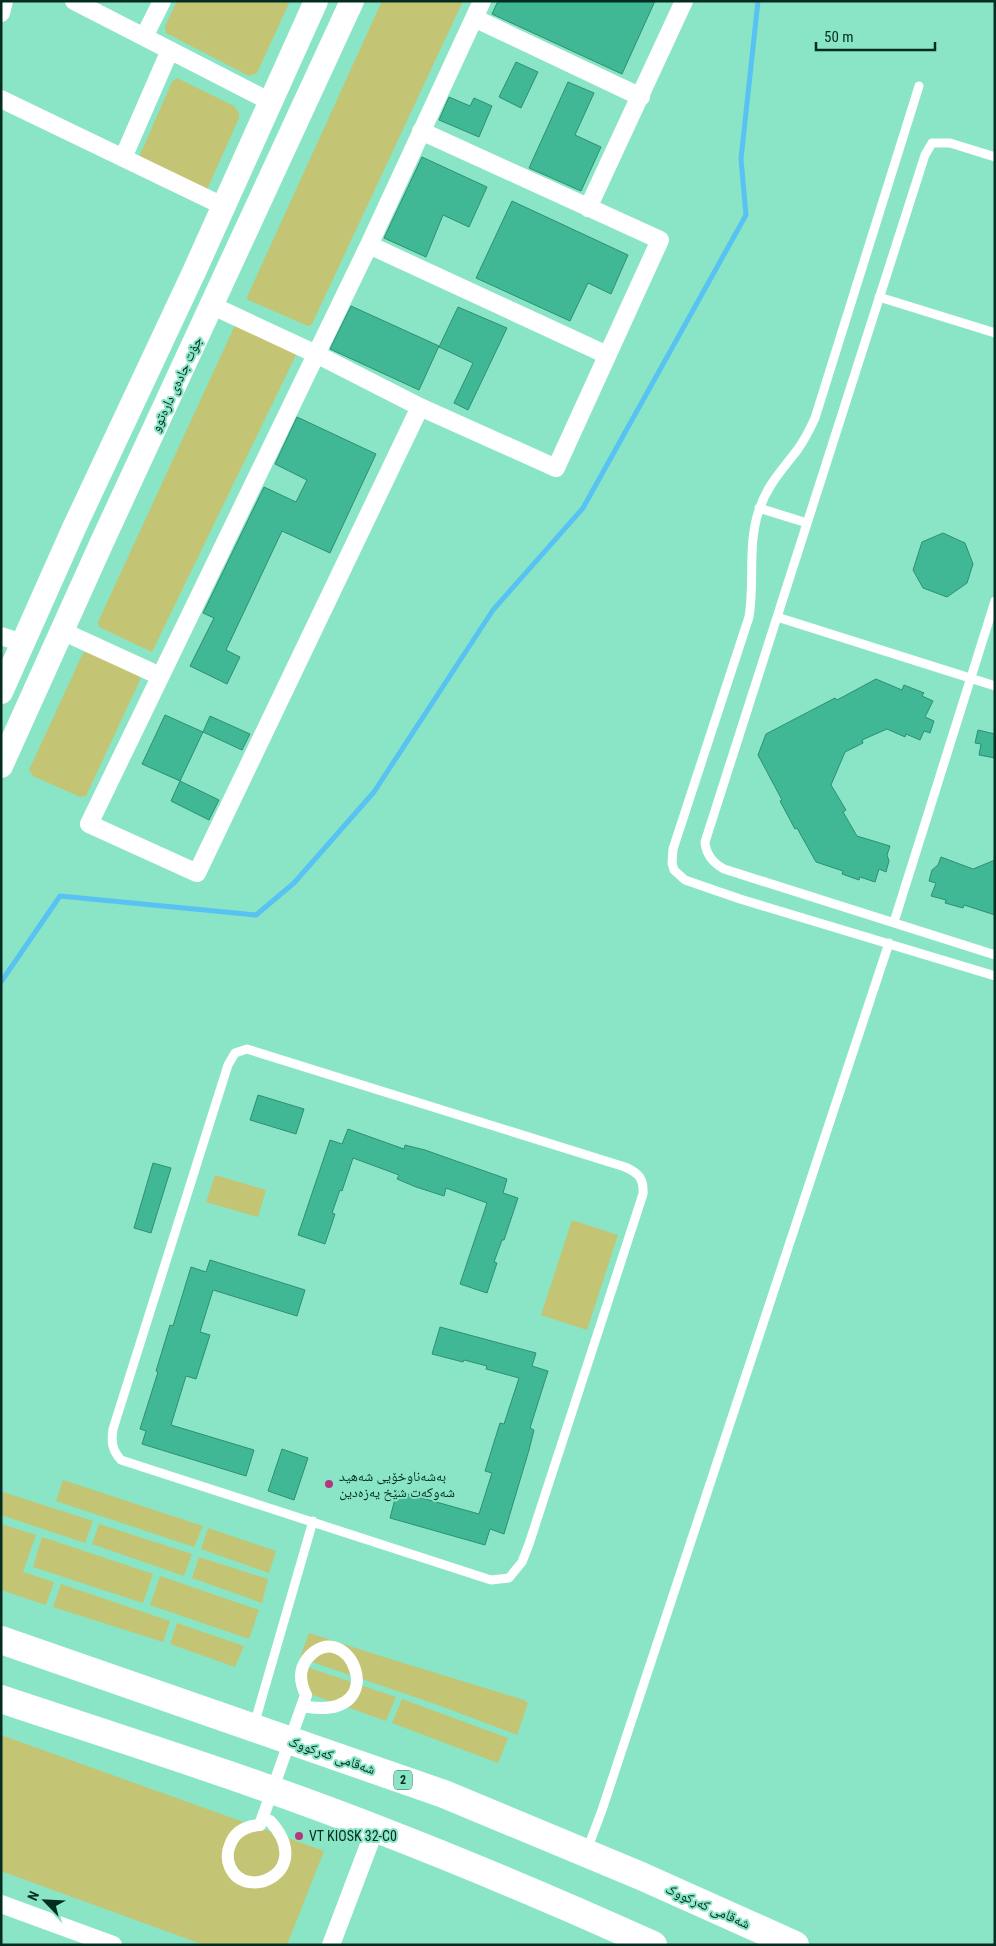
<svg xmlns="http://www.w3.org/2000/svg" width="996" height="1946" viewBox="0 0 996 1946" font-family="'Roboto Condensed','Noto Naskh Arabic',sans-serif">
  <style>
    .green { fill: #c3c574 }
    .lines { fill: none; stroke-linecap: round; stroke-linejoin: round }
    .stream { stroke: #58c3f2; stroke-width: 5 }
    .building { fill: #40b895; stroke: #2e8f73 }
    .service { stroke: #fff; stroke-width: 9 }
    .pedestrian { stroke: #fff; stroke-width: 12 }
    .minor { stroke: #fff; stroke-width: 18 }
    .secondary { stroke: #fff; stroke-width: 24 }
    .trunk { stroke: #fff; stroke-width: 28 }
    .poi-dot { fill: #b7357e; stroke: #89e5c5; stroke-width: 2 }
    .labels { text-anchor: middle; stroke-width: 4; stroke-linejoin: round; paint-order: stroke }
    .shield { fill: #89e5c5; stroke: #2b6452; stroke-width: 1 }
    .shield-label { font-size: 12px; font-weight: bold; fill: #032d21 }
    .street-label { font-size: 14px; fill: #032d21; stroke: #89e5c5 }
    .poi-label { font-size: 14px; fill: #032d21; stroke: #89e5c5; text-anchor: start }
  </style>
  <rect width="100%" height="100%" fill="#89e5c5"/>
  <path class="green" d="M 177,1 L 290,1 L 257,73 L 249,76 L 166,33 L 165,26 Z
    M 382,1 L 463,1 L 312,324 L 308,326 L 248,300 L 247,297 Z
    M 177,78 L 234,106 L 239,113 L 239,118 L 206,192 L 139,157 L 172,82 Z
    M 236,323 L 295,350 L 296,355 L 152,652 L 99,627 L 98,622 Z
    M 89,652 L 139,674 L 140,680 L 86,796 L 80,797 L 33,776 L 29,770 L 83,653 Z
    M 215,1175 L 266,1190 L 258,1217 L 206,1202 Z
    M 572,1220 L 618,1235 L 587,1330 L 541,1315 Z
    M 63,1480 L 203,1526 L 194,1547 L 56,1501 Z
    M 3,1492 L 93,1521 L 85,1543 L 1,1515 L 1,1496 Z
    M 1,1524 L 36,1535 L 23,1572 L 54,1582 L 46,1605 L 1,1590 Z
    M 99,1524 L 192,1554 L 184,1576 L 92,1544 Z
    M 208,1528 L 276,1551 L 269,1573 L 201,1549 Z
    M 42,1537 L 153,1574 L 143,1603 L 33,1567 Z
    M 199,1557 L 268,1579 L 262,1603 L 192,1578 Z
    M 160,1576 L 259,1610 L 249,1639 L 150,1605 Z
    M 61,1584 L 170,1621 L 163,1642 L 53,1607 Z
    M 177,1623 L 244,1646 L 235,1667 L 170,1644 Z
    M 309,1633 L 384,1657 L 524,1700 L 528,1703 L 527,1706 L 517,1735 L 438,1705 L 300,1658 Z
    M 304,1666 L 396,1697 L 386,1721 L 296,1689 Z
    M 402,1699 L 508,1738 L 498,1763 L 392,1723 Z
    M 1,1735 L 324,1851 L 287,1945 L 204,1945 L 1,1871 Z"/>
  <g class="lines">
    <path class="stream" d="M 1,982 L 60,896 L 256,915 L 294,883 L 374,792 L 493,610 L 583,508 L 746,215 L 741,159 L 758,1"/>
  </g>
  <path class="building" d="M 498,1 L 655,1 L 622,74 L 492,14 Z
    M 516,62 L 538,72 L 521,108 L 499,97 Z
    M 568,82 L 594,93 L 575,135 L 601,147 L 581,191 L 529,168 Z
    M 449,97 L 470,106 L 474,98 L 492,106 L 479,137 L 439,120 Z
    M 422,157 L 487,187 L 469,227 L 443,215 L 426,257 L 384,238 Z
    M 512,201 L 628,255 L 611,294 L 588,283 L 570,321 L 476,278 Z
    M 351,306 L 439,346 L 419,390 L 330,349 Z
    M 458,307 L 507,328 L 468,410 L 454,403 L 473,363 L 439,347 Z
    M 297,417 L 376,454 L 330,553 L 282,531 L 226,650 L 240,657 L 227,684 L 190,666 L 214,618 L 203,613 L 264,487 L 296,502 L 307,480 L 275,464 Z
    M 943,533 L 965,543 L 973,564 L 967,583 L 947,597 L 923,588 L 913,570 L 922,542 Z
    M 876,679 L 902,690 L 904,685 L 924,693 L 922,696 L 933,701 L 925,717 L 934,721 L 930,733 L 924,731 L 920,740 L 906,734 L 905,737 L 887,729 L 862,740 L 863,743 L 845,752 L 831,785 L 846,810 L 843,812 L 857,836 L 890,846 L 887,855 L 889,861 L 886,872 L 879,869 L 875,882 L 860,877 L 859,880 L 842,874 L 843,871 L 816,862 L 797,828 L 795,829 L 780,801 L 782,800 L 758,755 L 766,734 L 835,698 L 837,700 Z
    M 165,715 L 203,732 L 180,781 L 142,764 Z
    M 210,716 L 250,734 L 242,750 L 203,732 Z
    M 978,730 L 995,734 L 995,758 L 979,755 L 981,744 L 975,743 Z
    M 180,781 L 219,800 L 209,820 L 171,801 Z
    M 941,857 L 973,869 L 995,860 L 995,915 L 964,905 L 963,908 L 945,903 L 946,900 L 931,896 L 936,883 L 929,881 L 932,870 L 938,865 Z
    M 258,1095 L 304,1109 L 296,1134 L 250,1120 Z
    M 348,1129 L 404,1149 L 405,1145 L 425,1150 L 507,1179 L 503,1193 L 518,1198 L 504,1240 L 502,1240 L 494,1262 L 497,1263 L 487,1293 L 460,1284 L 487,1203 L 446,1188 L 444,1196 L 416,1187 L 397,1179 L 399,1175 L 353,1158 L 342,1191 L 340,1190 L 332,1213 L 335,1214 L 325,1244 L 298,1235 L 330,1140 L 342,1144 Z
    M 153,1163 L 171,1168 L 151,1233 L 134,1228 Z
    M 210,1260 L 305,1290 L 297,1316 L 213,1290 L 200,1332 L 210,1335 L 196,1379 L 186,1376 L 171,1425 L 254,1450 L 246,1476 L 142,1444 L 146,1431 L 140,1429 L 158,1372 L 156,1371 L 170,1325 L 173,1326 L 191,1267 L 206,1272 Z
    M 440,1327 L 536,1353 L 532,1366 L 548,1371 L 530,1428 L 534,1430 L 529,1450 L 504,1534 L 490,1529 L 485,1545 L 390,1518 L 397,1491 L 479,1514 L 492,1473 L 485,1471 L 500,1423 L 504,1424 L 519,1378 L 486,1369 L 487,1366 L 464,1360 L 463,1362 L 432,1354 Z
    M 282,1449 L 308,1458 L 294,1500 L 268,1491 Z"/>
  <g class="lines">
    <path class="service" d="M 919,86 L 815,418 C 810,429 805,439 798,449 C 783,469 767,485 759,510 C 747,545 755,581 749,617 L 673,849 L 672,863 L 674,870 L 685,880 L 740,899 L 995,976
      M 995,157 L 950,143 L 932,143 L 925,155 L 705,842 C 706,855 713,863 724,869 L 995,955
      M 879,297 L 995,333
      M 759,508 L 807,523
      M 777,617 L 995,686
      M 894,922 L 995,601
      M 247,1049 L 625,1167 C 639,1173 644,1179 643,1194 L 529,1544 L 522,1562 L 509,1578 L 491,1580 L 121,1460 C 112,1450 111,1442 113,1429 L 228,1065 L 235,1053 Z
      M 254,1725 L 313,1521
      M 587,1850 L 602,1810 L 889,943"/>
    <path class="pedestrian" d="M 270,1821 C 316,1871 246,1903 230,1867 C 227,1860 227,1852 230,1845 C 235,1831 246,1826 260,1825 L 306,1695 C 300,1683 298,1671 307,1659 C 347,1611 395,1719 308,1707"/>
    <path class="minor" d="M 74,1 L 271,102
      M 1,13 L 4,1
      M 474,18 L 641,97
      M 144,37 L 162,1
      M 1,99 L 223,206
      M 123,158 L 170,50
      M 588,208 L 684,1
      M 369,245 L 607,355
      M 213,306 L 316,354 L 420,407 L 556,468 L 660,240 L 421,131
      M 420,407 L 197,873 L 89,824 L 369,245 L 482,1
      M 62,631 L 160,676
      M 1,636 L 23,643
      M 1,1904 L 113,1945
      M 331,1945 L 375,1829"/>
    <path class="secondary" d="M 1,692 L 74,528 L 194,272 L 316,1
      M 1,766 L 102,542 L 352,1"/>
    <path class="trunk" d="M 1,1640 L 444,1794 L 641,1876 L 795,1945
      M 1,1699 C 127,1741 254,1781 377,1829 C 470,1865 562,1904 653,1945"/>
  </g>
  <g class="poi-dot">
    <circle cx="329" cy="1484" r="5"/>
    <circle cx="299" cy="1836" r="5"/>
  </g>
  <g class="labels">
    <rect class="shield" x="394" y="1770.5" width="18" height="19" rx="4"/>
    <g class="shield-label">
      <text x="403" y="1784">2</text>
    </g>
    <g class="street-label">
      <text transform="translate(176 384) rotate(-65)" y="5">جۆت جادەی دارەتوو</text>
      <text transform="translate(332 1755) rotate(19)" y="5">شەقامی کەرکووک</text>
      <text transform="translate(708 1906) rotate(24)" y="5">شەقامی کەرکووک</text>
    </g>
    <g class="poi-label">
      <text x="339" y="1481">بەشەناوخۆیی شەهید<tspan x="339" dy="16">شەوکەت شێخ یەزەدین</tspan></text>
      <text x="309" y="1841">VT KIOSK 32-C0</text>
    </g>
  </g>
  <rect width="996" height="1946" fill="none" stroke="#032d21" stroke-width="5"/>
  <g transform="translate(45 1901) rotate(294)" stroke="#89e5c5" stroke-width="4" paint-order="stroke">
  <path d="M0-4L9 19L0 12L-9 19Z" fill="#032d21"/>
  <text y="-8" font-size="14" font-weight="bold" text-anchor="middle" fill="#032d21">N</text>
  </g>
  <path d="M816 42v8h119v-8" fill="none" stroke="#032d21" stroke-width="2.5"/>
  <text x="824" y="42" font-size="15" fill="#032d21" stroke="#89e5c5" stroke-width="4" paint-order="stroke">50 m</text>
</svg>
